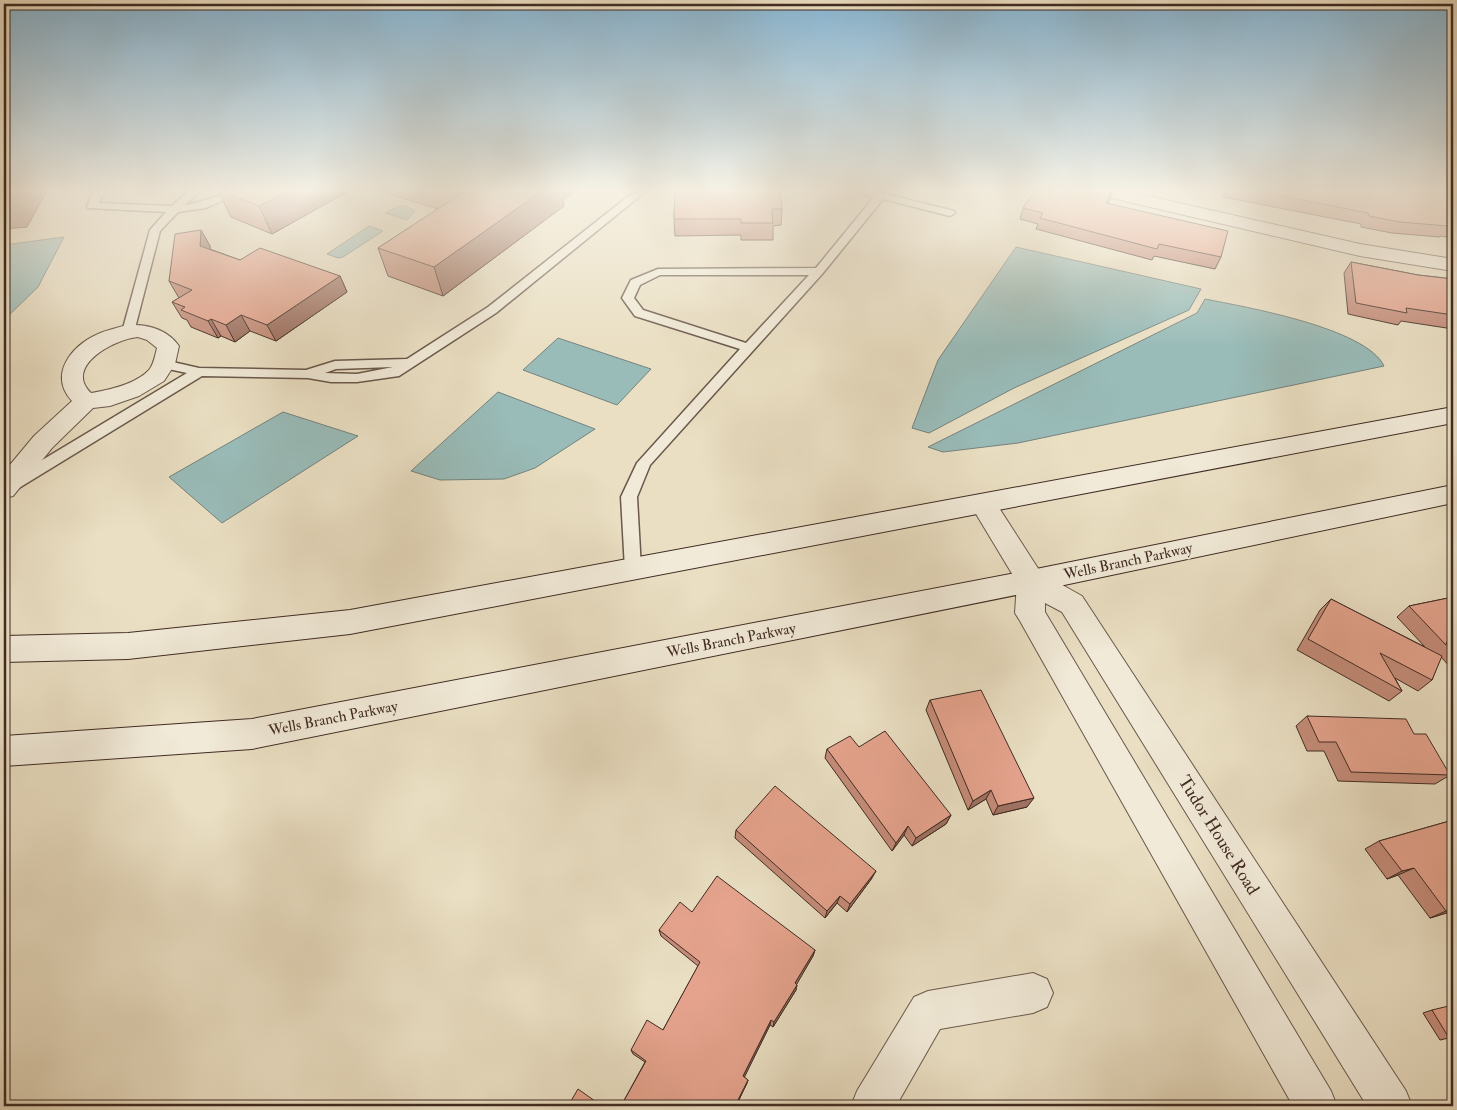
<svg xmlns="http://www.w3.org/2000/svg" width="1457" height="1110" viewBox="0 0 1457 1110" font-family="'IM FELL Double Pica',serif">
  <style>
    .water { fill: #99bcb9; stroke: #75827d }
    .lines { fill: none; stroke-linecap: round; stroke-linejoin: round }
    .service-casing { stroke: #6a584b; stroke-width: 3 }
    .minor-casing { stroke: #6a584b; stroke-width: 2 }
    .tertiary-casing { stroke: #6a584b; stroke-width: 2 }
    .secondary-casing { stroke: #402b23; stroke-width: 2 }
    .service { fill: #f1ead8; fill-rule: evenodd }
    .minor { fill: #f1ead8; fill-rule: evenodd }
    .tertiary { fill: #f1ead8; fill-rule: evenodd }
    .secondary { fill: #f1ead8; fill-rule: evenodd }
    .wall { fill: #c58c79; stroke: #402b23 }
    .shaded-wall { fill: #a07263; stroke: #402b23 }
    .building { fill: #e5a38d; stroke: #402b23 }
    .labels { text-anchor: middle; stroke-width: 4; stroke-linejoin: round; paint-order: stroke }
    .street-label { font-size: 15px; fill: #402b23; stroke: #f1ead8 }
    .near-street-label { font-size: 18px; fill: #402b23; stroke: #f1ead8 }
  </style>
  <rect width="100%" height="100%" fill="#eadfc3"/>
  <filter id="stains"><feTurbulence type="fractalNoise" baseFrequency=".004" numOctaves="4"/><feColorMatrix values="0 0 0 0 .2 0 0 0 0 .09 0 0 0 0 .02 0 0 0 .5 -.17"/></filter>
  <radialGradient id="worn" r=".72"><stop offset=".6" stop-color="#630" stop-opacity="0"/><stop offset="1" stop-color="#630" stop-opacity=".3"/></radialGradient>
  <path class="water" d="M 399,206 L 406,206 L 415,211 L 407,220 L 385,213 Z
    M 369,226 L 383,231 L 343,257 L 338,258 L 327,254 Z
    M 64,237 L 38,287 L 4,320 L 4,245 Z
    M 1016,247 L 1201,289 L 1189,310 L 1014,388 L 929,433 L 912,428 L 938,360 Z
    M 1205,299 C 1246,307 1366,328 1384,366 L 1018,443 L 943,452 L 928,447 L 1197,313 Z
    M 558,338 L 651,369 L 617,405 L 523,370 Z
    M 498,392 L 595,429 L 535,468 L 504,479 L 440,480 L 411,471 Z
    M 283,412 L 358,436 L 222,523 L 169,477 Z"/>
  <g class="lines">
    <g class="service-casing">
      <path id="service" d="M 94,191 L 104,191 L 99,203 L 172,206 L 188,191 L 200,191 L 185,205 C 206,202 223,191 244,191 L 206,208 L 178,212 L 160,231 L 134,332 L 128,336 L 122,332 L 150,230 L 166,212 L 88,208 L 87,206 Z
        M 635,191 L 646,191 L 496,313 L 399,376 L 357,382 L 331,382 L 308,378 L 202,376 L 9,494 L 4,495 L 4,483 L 187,373 L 159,367 L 157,364 L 159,361 L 164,360 L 199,368 L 306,370 L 335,361 L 407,359 L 488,307 ZM 393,367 L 357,374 L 325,373 L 336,369 Z
        M 857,191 L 874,191 L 954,211 L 955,213 L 950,216 L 883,199 L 823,273 L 650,465 L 637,497 L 641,569 L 639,574 L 633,575 L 627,574 L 625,569 L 621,497 L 637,463 L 740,349 L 635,316 L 622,298 L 631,280 L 658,269 L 816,268 L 874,197 L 858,193 ZM 660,275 L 809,275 L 746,343 L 643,310 L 634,298 L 640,285 Z"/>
    </g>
    <g class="minor-casing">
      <path id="minor" d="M 1094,191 L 1126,191 L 1360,244 L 1453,259 L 1453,271 L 1360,256 L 1103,196 L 1097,195 Z
        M 127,325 C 147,324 167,329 179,346 L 175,364 L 164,381 L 139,396 L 110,406 L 93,408 L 52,448 L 13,496 L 4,498 L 4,472 L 34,436 L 72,401 C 48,375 71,346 98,334 C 107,330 117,328 127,325 ZM 138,337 L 147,340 L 157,348 C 155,355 154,364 149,370 C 136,384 109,390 91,393 C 63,366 115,339 138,337 Z
        M 1033,973 L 1047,979 L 1053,993 L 1047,1007 L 1033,1013 L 940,1029 L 896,1106 L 851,1106 L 857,1091 L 914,997 L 928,991 Z"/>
    </g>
    <g class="tertiary-casing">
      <path id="tertiary" d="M 983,494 L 992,497 L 1041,573 L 1082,596 L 1406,1091 L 1412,1106 L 1367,1106 L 1062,612 L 1045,603 L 1045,612 L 1331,1091 L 1337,1106 L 1293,1106 L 1020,621 L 1015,613 L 1017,582 L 970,504 L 974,497 Z"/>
    </g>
    <g class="secondary-casing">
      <path id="secondary" d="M 1453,407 L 1453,423 L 350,634 L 128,659 L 4,662 L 4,636 L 128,633 L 350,610 Z
        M 1453,485 L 1453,503 L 1031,592 L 252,749 L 4,766 L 4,736 L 252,719 L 1031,570 Z"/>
    </g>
    <use href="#service" class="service"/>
    <use href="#minor" class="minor"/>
    <use href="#tertiary" class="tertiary"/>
    <use href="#secondary" class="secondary"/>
  </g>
  <path class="wall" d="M 218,191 L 349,191 L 272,234 L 231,217 Z
    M 379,191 L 576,191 L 563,200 L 564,206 L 443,296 L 388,276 L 378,248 L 438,209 Z
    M 675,191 L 782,209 L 781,225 L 773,226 L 773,240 L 741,240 L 741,235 L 675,236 L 674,219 Z
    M 1035,191 L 1113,191 L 1108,203 L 1221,257 L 1215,269 L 1154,256 L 1152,260 L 1036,229 L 1038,224 L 1020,219 L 1023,208 Z
    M 1225,191 L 1453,191 L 1453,238 L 1440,236 L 1440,237 L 1392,233 L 1361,227 L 1361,224 L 1223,197 Z
    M 201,230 L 210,246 L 210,249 L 240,260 L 340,276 L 347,292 L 276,341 L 250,331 L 235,342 L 221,336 L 218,338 L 191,327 L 187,320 L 182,318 L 172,302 L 179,298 L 169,281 Z
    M 1351,262 L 1418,275 L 1453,279 L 1453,329 L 1401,321 L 1398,325 L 1348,314 L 1344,273 Z
    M 1453,597 L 1453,670 L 1441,657 L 1432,680 L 1418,691 L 1395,678 L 1402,691 L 1389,701 L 1297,650 L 1320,610 L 1331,599 L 1425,647 L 1397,617 L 1409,606 Z
    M 930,700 L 1027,807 L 993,815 L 986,799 L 968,810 L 926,710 Z
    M 1307,716 L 1414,734 L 1450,775 L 1435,784 L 1338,781 L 1324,751 L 1307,751 L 1296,726 Z
    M 859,747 L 951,815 L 946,824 L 912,846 L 904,835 L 892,851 L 825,758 L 827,749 Z
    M 1453,820 L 1453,911 L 1430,918 L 1398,875 L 1387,879 L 1365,849 L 1379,841 Z
    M 736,830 L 872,878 L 847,912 L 837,903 L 825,918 L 735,838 Z
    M 692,912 L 815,950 L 813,956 L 796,984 L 796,990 L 773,1027 L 770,1025 L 744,1077 L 748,1080 L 747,1083 L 736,1106 L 727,1106 L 722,1103 L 720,1106 L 621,1106 L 645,1062 L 633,1054 L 631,1050 L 663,1030 L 698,966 L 661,936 L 659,930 Z
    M 1432,1010 L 1453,1037 L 1440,1040 L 1423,1013 Z"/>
  <path class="shaded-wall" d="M 10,191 L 47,191 L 27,227 L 4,229 L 4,198 Z
    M 288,191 L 349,191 L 272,234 L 259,206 Z
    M 542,191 L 576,191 L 563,200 L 564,206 L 443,296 L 434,267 Z
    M 1112,191 L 1110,199 L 1102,214 L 1106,203 Z
    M 201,230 L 210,246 L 209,262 L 200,246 Z
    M 340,276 L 347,292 L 276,341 L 267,325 Z
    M 241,315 L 250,331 L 235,342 L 226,325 Z
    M 211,319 L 221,336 L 218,338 L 208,321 Z
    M 991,790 L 986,799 L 968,810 L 973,801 Z
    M 1034,798 L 1027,807 L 993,815 L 998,806 Z
    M 951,815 L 946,824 L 912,846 L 916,838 Z
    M 908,826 L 904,835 L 892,851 L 896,843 Z
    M 1414,868 L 1398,875 L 1387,879 L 1402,871 Z
    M 876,871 L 872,878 L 847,912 L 850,904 Z
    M 840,896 L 837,903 L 825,918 L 827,911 Z
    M 1453,909 L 1453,911 L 1430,918 L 1446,911 Z
    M 815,950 L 813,956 L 794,989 L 795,983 Z
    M 797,985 L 796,990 L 773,1027 L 774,1022 Z
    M 771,1020 L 770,1025 L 743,1080 L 743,1076 Z
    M 748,1080 L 747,1083 L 736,1106 L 735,1106 Z"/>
  <path class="building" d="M 4,191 L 10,191 L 6,197 L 4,198 Z
    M 222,191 L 288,191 L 259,206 Z
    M 463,191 L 542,191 L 434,267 L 378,248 L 465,191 Z
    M 675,191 L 780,191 L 782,209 L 772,209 L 773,223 L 741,223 L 741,219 L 674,219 Z
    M 1035,191 L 1112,191 L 1106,203 L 1228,231 L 1221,257 L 1159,244 L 1157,249 L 1040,218 L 1043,213 L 1023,208 Z
    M 1256,191 L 1453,191 L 1453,226 L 1447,225 L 1448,226 L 1400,222 L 1369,216 L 1368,213 Z
    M 201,230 L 200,246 L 240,260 L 260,248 L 340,276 L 267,325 L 241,315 L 226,325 L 211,319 L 208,321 L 181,310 L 185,307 L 172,302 L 192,290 L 169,281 L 175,234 Z
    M 1351,262 L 1418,275 L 1453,279 L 1453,315 L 1406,308 L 1407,313 L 1356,303 Z
    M 1453,597 L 1453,645 L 1448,639 L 1446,645 L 1409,606 Z
    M 1331,599 L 1442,656 L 1432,680 L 1380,653 L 1402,691 L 1308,639 Z
    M 981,690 L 1034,798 L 998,806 L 991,790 L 973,801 L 930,700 Z
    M 1307,716 L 1406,719 L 1414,734 L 1426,734 L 1450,775 L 1351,772 L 1336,742 L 1319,742 Z
    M 885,731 L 951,815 L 916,838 L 908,826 L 896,843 L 827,749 L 850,736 L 859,747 Z
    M 775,786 L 876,871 L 850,904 L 840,896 L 827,911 L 736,830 Z
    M 1453,820 L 1453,909 L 1446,911 L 1414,868 L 1402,871 L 1379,841 Z
    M 717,876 L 815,950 L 795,983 L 797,985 L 774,1022 L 771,1020 L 743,1076 L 748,1080 L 735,1106 L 731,1106 L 722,1100 L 719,1106 L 621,1106 L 646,1061 L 631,1050 L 647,1020 L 663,1030 L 700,962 L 659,930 L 680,902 L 692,912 Z
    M 1453,1005 L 1453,1037 L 1449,1038 L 1432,1010 Z
    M 578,1089 L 602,1106 L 568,1106 Z"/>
  <linearGradient id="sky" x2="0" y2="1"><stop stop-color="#88b7d5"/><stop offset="0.55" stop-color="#f6f1e4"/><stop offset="1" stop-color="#f6f1e4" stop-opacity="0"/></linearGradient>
  <rect width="1457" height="346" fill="url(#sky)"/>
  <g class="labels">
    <g class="street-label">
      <text transform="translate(1128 561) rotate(-12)" y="5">Wells Branch Parkway</text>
      <text transform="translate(731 640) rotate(-11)" y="5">Wells Branch Parkway</text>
      <text transform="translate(333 718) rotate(-11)" y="5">Wells Branch Parkway</text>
    </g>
    <g class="near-street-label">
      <text transform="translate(1219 835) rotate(58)" y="6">Tudor House Road</text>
    </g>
  </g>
  <rect width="1457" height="1110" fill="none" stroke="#eadfc3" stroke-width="20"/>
  <rect x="5" y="5" width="1447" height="1100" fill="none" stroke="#402b23" stroke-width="2.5"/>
  <rect x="10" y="10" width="1437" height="1090" fill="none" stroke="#402b23"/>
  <rect width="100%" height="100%" filter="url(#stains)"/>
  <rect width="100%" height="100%" fill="url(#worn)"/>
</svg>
